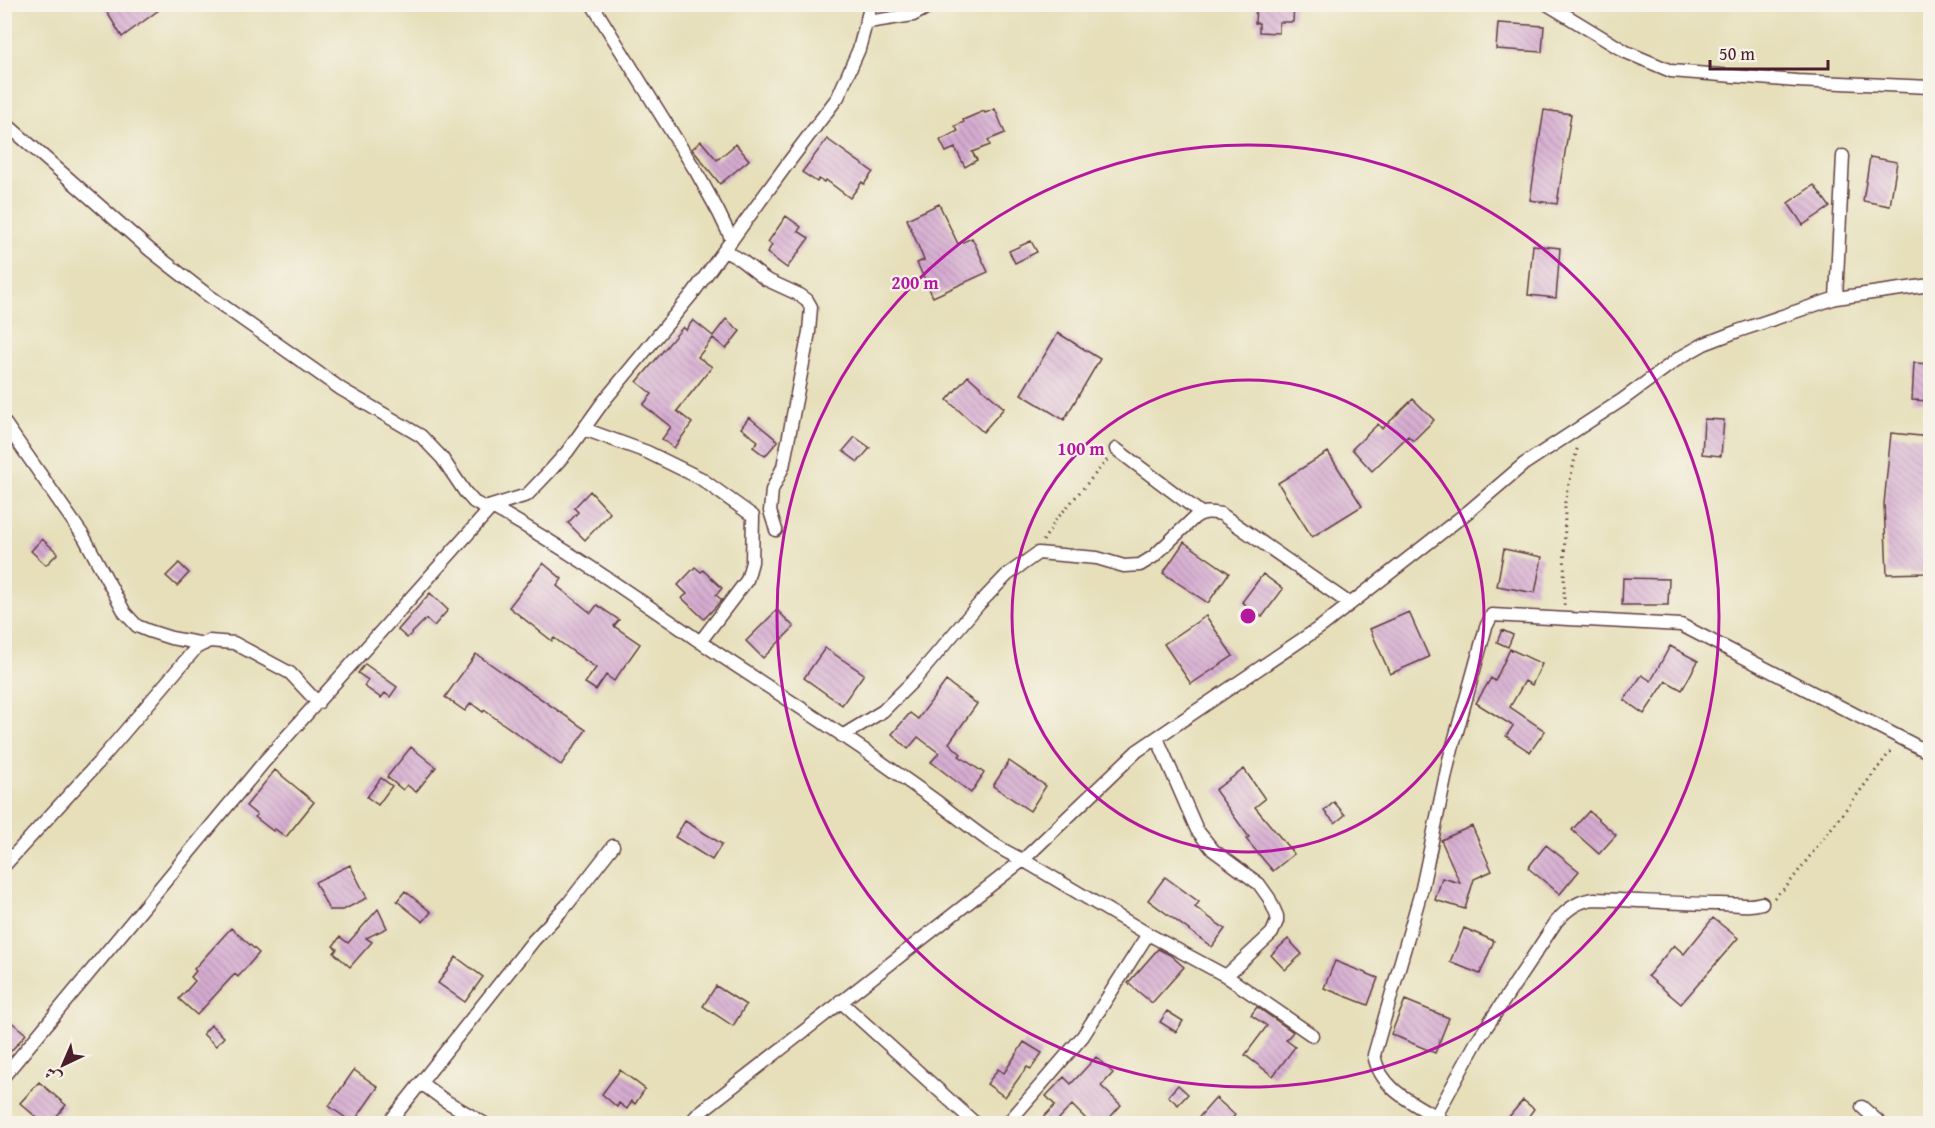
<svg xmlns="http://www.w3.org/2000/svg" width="1935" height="1128" viewBox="0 0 1935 1128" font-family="'Gentium Book Plus',Amiri,serif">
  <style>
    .building { fill: url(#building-back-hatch) }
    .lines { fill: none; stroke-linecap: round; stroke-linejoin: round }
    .minor-casing { stroke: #613c40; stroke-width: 15 }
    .path { stroke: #613c40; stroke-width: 3; stroke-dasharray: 1.5 4.5; stroke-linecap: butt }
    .minor { stroke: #fff; stroke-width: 12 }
    .ring { fill: none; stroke: #b5179e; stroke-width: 3 }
    .centre { fill: #b5179e; stroke: #f7f3e8; stroke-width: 3 }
    .ring-label { font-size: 18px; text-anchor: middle; font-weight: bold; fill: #b5179e; stroke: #f7f3e8; stroke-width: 4.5; stroke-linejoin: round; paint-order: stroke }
  </style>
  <defs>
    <pattern id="building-back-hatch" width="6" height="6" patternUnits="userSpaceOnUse" patternTransform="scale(1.5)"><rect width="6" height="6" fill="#d5acd1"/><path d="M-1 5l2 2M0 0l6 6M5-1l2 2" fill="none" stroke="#af8baa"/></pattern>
  </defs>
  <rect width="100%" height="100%" fill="#f7f3e8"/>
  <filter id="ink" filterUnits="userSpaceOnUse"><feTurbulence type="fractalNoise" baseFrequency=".0167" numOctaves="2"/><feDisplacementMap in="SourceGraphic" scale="12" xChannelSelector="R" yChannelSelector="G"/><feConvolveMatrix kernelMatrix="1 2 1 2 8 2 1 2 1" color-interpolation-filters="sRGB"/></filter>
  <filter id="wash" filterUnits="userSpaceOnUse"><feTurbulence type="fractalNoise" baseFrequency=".008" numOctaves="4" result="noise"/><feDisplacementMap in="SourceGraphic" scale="24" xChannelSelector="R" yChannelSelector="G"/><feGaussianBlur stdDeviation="1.35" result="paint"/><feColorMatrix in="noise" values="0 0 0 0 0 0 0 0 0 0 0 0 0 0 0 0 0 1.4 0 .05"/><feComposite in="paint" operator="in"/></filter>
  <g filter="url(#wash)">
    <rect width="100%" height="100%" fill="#e6dfba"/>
    <g id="blocks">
      <path class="building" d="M 102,4 L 167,4 L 122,37 Z
        M 1256,4 L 1294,5 L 1293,22 L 1279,22 L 1279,33 L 1259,32 L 1259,23 L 1255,23 Z
        M 1498,23 L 1544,26 L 1542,52 L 1496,49 Z
        M 995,109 L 1005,133 L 988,140 L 990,145 L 972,152 L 977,160 L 965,167 L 955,148 L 946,152 L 940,140 L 958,131 L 955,126 L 964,122 L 963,120 L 984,111 L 985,113 Z
        M 1544,110 L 1571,114 L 1557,204 L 1530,200 Z
        M 827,139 L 873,172 L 864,184 L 862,182 L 850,198 L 826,180 L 824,182 L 819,179 L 817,182 L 802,172 Z
        M 701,141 L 717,160 L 736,144 L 749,160 L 720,184 L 692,149 Z
        M 1870,157 L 1897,162 L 1890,206 L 1863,201 Z
        M 1814,185 L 1830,207 L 1803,225 L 1788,203 Z
        M 939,204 L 958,244 L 972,238 L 988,272 L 933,297 L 917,263 L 924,260 L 907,219 Z
        M 786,216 L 801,227 L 798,231 L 809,238 L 787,268 L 767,253 L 772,245 L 768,242 Z
        M 1031,241 L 1037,252 L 1015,263 L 1009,251 Z
        M 1533,245 L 1560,248 L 1556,298 L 1528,295 Z
        M 726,319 L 740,331 L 726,349 L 713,338 L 698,357 L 712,367 L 677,411 L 692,423 L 674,448 L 662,439 L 671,427 L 643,405 L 652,394 L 637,382 L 683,327 L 686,330 L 693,320 L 713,336 Z
        M 1058,333 L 1100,359 L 1064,420 L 1021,394 Z
        M 1914,363 L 1930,364 L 1930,401 L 1912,400 Z
        M 968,376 L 1004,408 L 983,432 L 947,400 Z
        M 1413,399 L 1434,420 L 1413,441 L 1408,436 L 1372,471 L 1352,449 L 1378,424 L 1382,429 Z
        M 749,417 L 778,441 L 765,456 L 753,447 L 758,441 L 741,428 Z
        M 1704,419 L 1724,420 L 1721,456 L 1702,454 Z
        M 1891,433 L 1930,437 L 1930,496 L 1923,496 L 1927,573 L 1887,574 L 1884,504 Z
        M 855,437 L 870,448 L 858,462 L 843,451 Z
        M 1328,452 L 1362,506 L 1312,537 L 1278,483 Z
        M 590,491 L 610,513 L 585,540 L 568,523 L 578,512 L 574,508 Z
        M 42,539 L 58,553 L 46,565 L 31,551 Z
        M 1184,542 L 1229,573 L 1208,603 L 1163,573 Z
        M 1504,549 L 1542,557 L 1535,593 L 1497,586 Z
        M 179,563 L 189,573 L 177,586 L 166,576 Z
        M 543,563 L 562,579 L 557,586 L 591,613 L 597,605 L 619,620 L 614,626 L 640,644 L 614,681 L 606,675 L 596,690 L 585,683 L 596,668 L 554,638 L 552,641 L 509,607 Z
        M 695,567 L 701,572 L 703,570 L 722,588 L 716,595 L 722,600 L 704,619 L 682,598 L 687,594 L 678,585 Z
        M 1263,574 L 1283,589 L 1262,617 L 1242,602 Z
        M 1623,578 L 1669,579 L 1668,605 L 1622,605 Z
        M 430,593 L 448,610 L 434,626 L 426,619 L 407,638 L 398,630 Z
        M 777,610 L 794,627 L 763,658 L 746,641 Z
        M 1409,612 L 1429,657 L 1390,674 L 1370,629 Z
        M 1206,616 L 1233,656 L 1191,684 L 1164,644 Z
        M 1502,630 L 1513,635 L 1508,647 L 1497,642 Z
        M 1670,646 L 1698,661 L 1682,690 L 1666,681 L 1644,714 L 1624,700 L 1642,675 L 1651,681 Z
        M 825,648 L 864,674 L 842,705 L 804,678 Z
        M 1510,649 L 1542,664 L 1532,685 L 1525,681 L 1510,707 L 1545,731 L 1530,752 L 1506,736 L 1513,726 L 1476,703 L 1491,678 L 1495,681 Z
        M 476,654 L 586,730 L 561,765 L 484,710 L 483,712 L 471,703 L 465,711 L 445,697 Z
        M 365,664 L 397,687 L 390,697 L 385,693 L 381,698 L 364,686 L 368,680 L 358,673 Z
        M 946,681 L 977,704 L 949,743 L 961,754 L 959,756 L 984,773 L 971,793 L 931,762 L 939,753 L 918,737 L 908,749 L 892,734 L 910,713 L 918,719 Z
        M 411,747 L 436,767 L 416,792 L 407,785 L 403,790 L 387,777 Z
        M 1009,761 L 1046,786 L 1030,811 L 993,786 Z
        M 1244,769 L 1265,799 L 1255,807 L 1294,854 L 1273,871 L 1246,839 L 1249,837 L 1215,790 Z
        M 275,770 L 314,802 L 286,837 L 275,829 L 273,831 L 255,817 L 257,815 L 246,806 Z
        M 381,778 L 392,786 L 378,805 L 367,797 Z
        M 1334,802 L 1345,815 L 1335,823 L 1324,811 Z
        M 1589,811 L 1616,835 L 1599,854 L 1572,830 Z
        M 685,821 L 722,844 L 712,860 L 675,837 Z
        M 1472,826 L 1492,871 L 1474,879 L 1465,909 L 1435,900 L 1442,878 L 1460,883 L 1441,840 Z
        M 1546,845 L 1579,871 L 1560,894 L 1528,868 Z
        M 350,865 L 367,898 L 343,910 L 329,910 L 315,882 Z
        M 1165,877 L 1199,902 L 1195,907 L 1225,929 L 1212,947 L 1148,900 Z
        M 405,891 L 431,912 L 423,922 L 397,901 Z
        M 378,909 L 387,928 L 366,938 L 372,942 L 350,967 L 334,953 L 337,949 L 333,946 L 340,937 L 348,943 Z
        M 1713,918 L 1738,938 L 1681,1004 L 1648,976 L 1674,945 L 1684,954 Z
        M 231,928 L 259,953 L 238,977 L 235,974 L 230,979 L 197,1015 L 179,999 L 195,981 L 191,977 L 196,971 L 194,969 Z
        M 1464,928 L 1494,941 L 1480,974 L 1450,962 Z
        M 1288,939 L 1302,954 L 1285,970 L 1271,955 Z
        M 1158,949 L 1170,955 L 1184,967 L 1152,1003 L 1128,983 Z
        M 456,957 L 483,977 L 465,1002 L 438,983 Z
        M 1335,961 L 1378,978 L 1368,1005 L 1324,988 Z
        M 716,986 L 746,1005 L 733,1026 L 703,1006 Z
        M 1405,1000 L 1449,1018 L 1435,1053 L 1391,1034 Z
        M 1257,1007 L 1293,1032 L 1286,1040 L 1295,1047 L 1273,1076 L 1245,1055 L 1267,1026 L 1251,1015 Z
        M 1167,1011 L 1183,1021 L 1176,1032 L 1160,1022 Z
        M 4,1016 L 26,1034 L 4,1059 Z
        M 211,1025 L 224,1037 L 216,1046 L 203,1034 Z
        M 1024,1042 L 1042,1053 L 1031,1069 L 1027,1067 L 1005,1097 L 987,1084 L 998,1069 L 1004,1073 Z
        M 1096,1057 L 1113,1073 L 1101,1086 L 1121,1105 L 1104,1124 L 1091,1124 L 1072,1105 L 1054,1124 L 1037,1124 L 1055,1105 L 1046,1096 L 1064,1077 L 1071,1084 Z
        M 354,1070 L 378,1087 L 353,1123 L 329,1106 Z
        M 620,1070 L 645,1089 L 635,1104 L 632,1101 L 627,1109 L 619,1103 L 617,1107 L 602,1094 Z
        M 39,1082 L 66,1105 L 50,1124 L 44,1124 L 20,1103 Z
        M 1178,1085 L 1188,1094 L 1178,1105 L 1168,1096 Z
        M 1216,1098 L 1235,1115 L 1228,1124 L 1193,1124 Z
        M 1523,1100 L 1534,1109 L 1523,1124 L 1515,1124 L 1508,1118 Z"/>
    </g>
  </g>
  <g filter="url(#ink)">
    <use href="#blocks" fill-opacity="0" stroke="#613c40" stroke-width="1.5"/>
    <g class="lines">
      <g class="minor-casing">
        <path id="minor" d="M 592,4 L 697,173 L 718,211 L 732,240
          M 1547,4 L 1626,52 L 1671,71 L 1797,81 L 1930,87
          M 868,22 L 913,15 L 934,4
          M 4,122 L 150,250 L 205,293 L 341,389 L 421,436 L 442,458 L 465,492 L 474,502 L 485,508 L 527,495 L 549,472 L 567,452 L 603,402 L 693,293 L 788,163 L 838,97 L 859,49 L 871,4
          M 725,251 L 741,260 L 765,279 L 800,295 L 807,300 L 811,307 L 809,332 L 783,467 L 772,490 L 771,501 L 770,511 L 776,530
          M 1836,298 L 1843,156
          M 4,422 L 84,537 L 125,613 L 137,626 L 149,631 L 171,638 L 204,644
          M 584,429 L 647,452 L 700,478 L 753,516 L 752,562 L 747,580 L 700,642
          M 1116,449 L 1201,513
          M 492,507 C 564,547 631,594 699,641 C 755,679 813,715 870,754 C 893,771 917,787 940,804 C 968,825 991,846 1023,860 L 1148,934 L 1226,976 L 1312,1035
          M 842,736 L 883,711 L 916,678 L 979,604 L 1007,575 L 1038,553 L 1097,558 L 1124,566 L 1140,565 L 1153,557 L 1195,517 C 1204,511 1210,512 1221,514 L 1350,604
          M 1157,738 L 1197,830 L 1213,850 L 1259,884 L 1269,898 L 1277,916 L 1277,921 L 1272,933 L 1226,976
          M 4,866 L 98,763 L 196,648 L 209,641 L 234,643 L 290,673 L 318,703
          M 840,1001 L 976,1124
          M 4,1076 L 264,762 L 492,507
          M 421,1083 L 444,1100 L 485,1124
          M 1862,1107 L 1881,1124
          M 1436,1116 L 1477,1041 L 1556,922 C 1566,910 1578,900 1595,899 C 1635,900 1675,904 1716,904 C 1733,903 1745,908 1762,903
          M 388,1124 L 534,940 L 567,905 L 613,846
          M 689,1124 L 699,1113 L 1023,860 L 1137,751 L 1322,626 L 1469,511 L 1524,464 L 1622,400 L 1679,358 L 1704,344 L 1738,331 L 1836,298 L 1930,285
          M 1007,1124 L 1083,1036 L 1148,934
          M 1448,1124 C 1419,1105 1381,1093 1374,1055 L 1422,888 L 1449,760 L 1486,627 L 1492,615 L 1681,625 L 1930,753"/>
      </g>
      <path class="path" d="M 1043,541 L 1056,520 L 1108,459
        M 1564,605 L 1565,502 L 1578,445
        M 1774,898 L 1787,886 L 1893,748"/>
      <use href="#minor" class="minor"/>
    </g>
  </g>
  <g class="ring">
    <circle cx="1248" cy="616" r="236"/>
    <circle cx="1248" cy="616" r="471"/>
  </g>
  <circle cx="1248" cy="616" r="9" class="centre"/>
  <g class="ring-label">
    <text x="915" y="289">200 m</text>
    <text x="1081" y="455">100 m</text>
  </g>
  <rect width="1935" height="1128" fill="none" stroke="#f7f3e8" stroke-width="24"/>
  <g transform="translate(63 1065) rotate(224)" stroke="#f7f3e8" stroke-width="4.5" paint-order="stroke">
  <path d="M0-4.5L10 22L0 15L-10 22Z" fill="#4a1f2b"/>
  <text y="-9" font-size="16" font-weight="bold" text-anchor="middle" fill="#4a1f2b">ش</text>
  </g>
  <path d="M1710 60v9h118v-9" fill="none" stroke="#4a1f2b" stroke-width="3"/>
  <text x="1719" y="60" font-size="18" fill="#4a1f2b" stroke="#f7f3e8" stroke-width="4.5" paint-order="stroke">50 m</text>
</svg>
